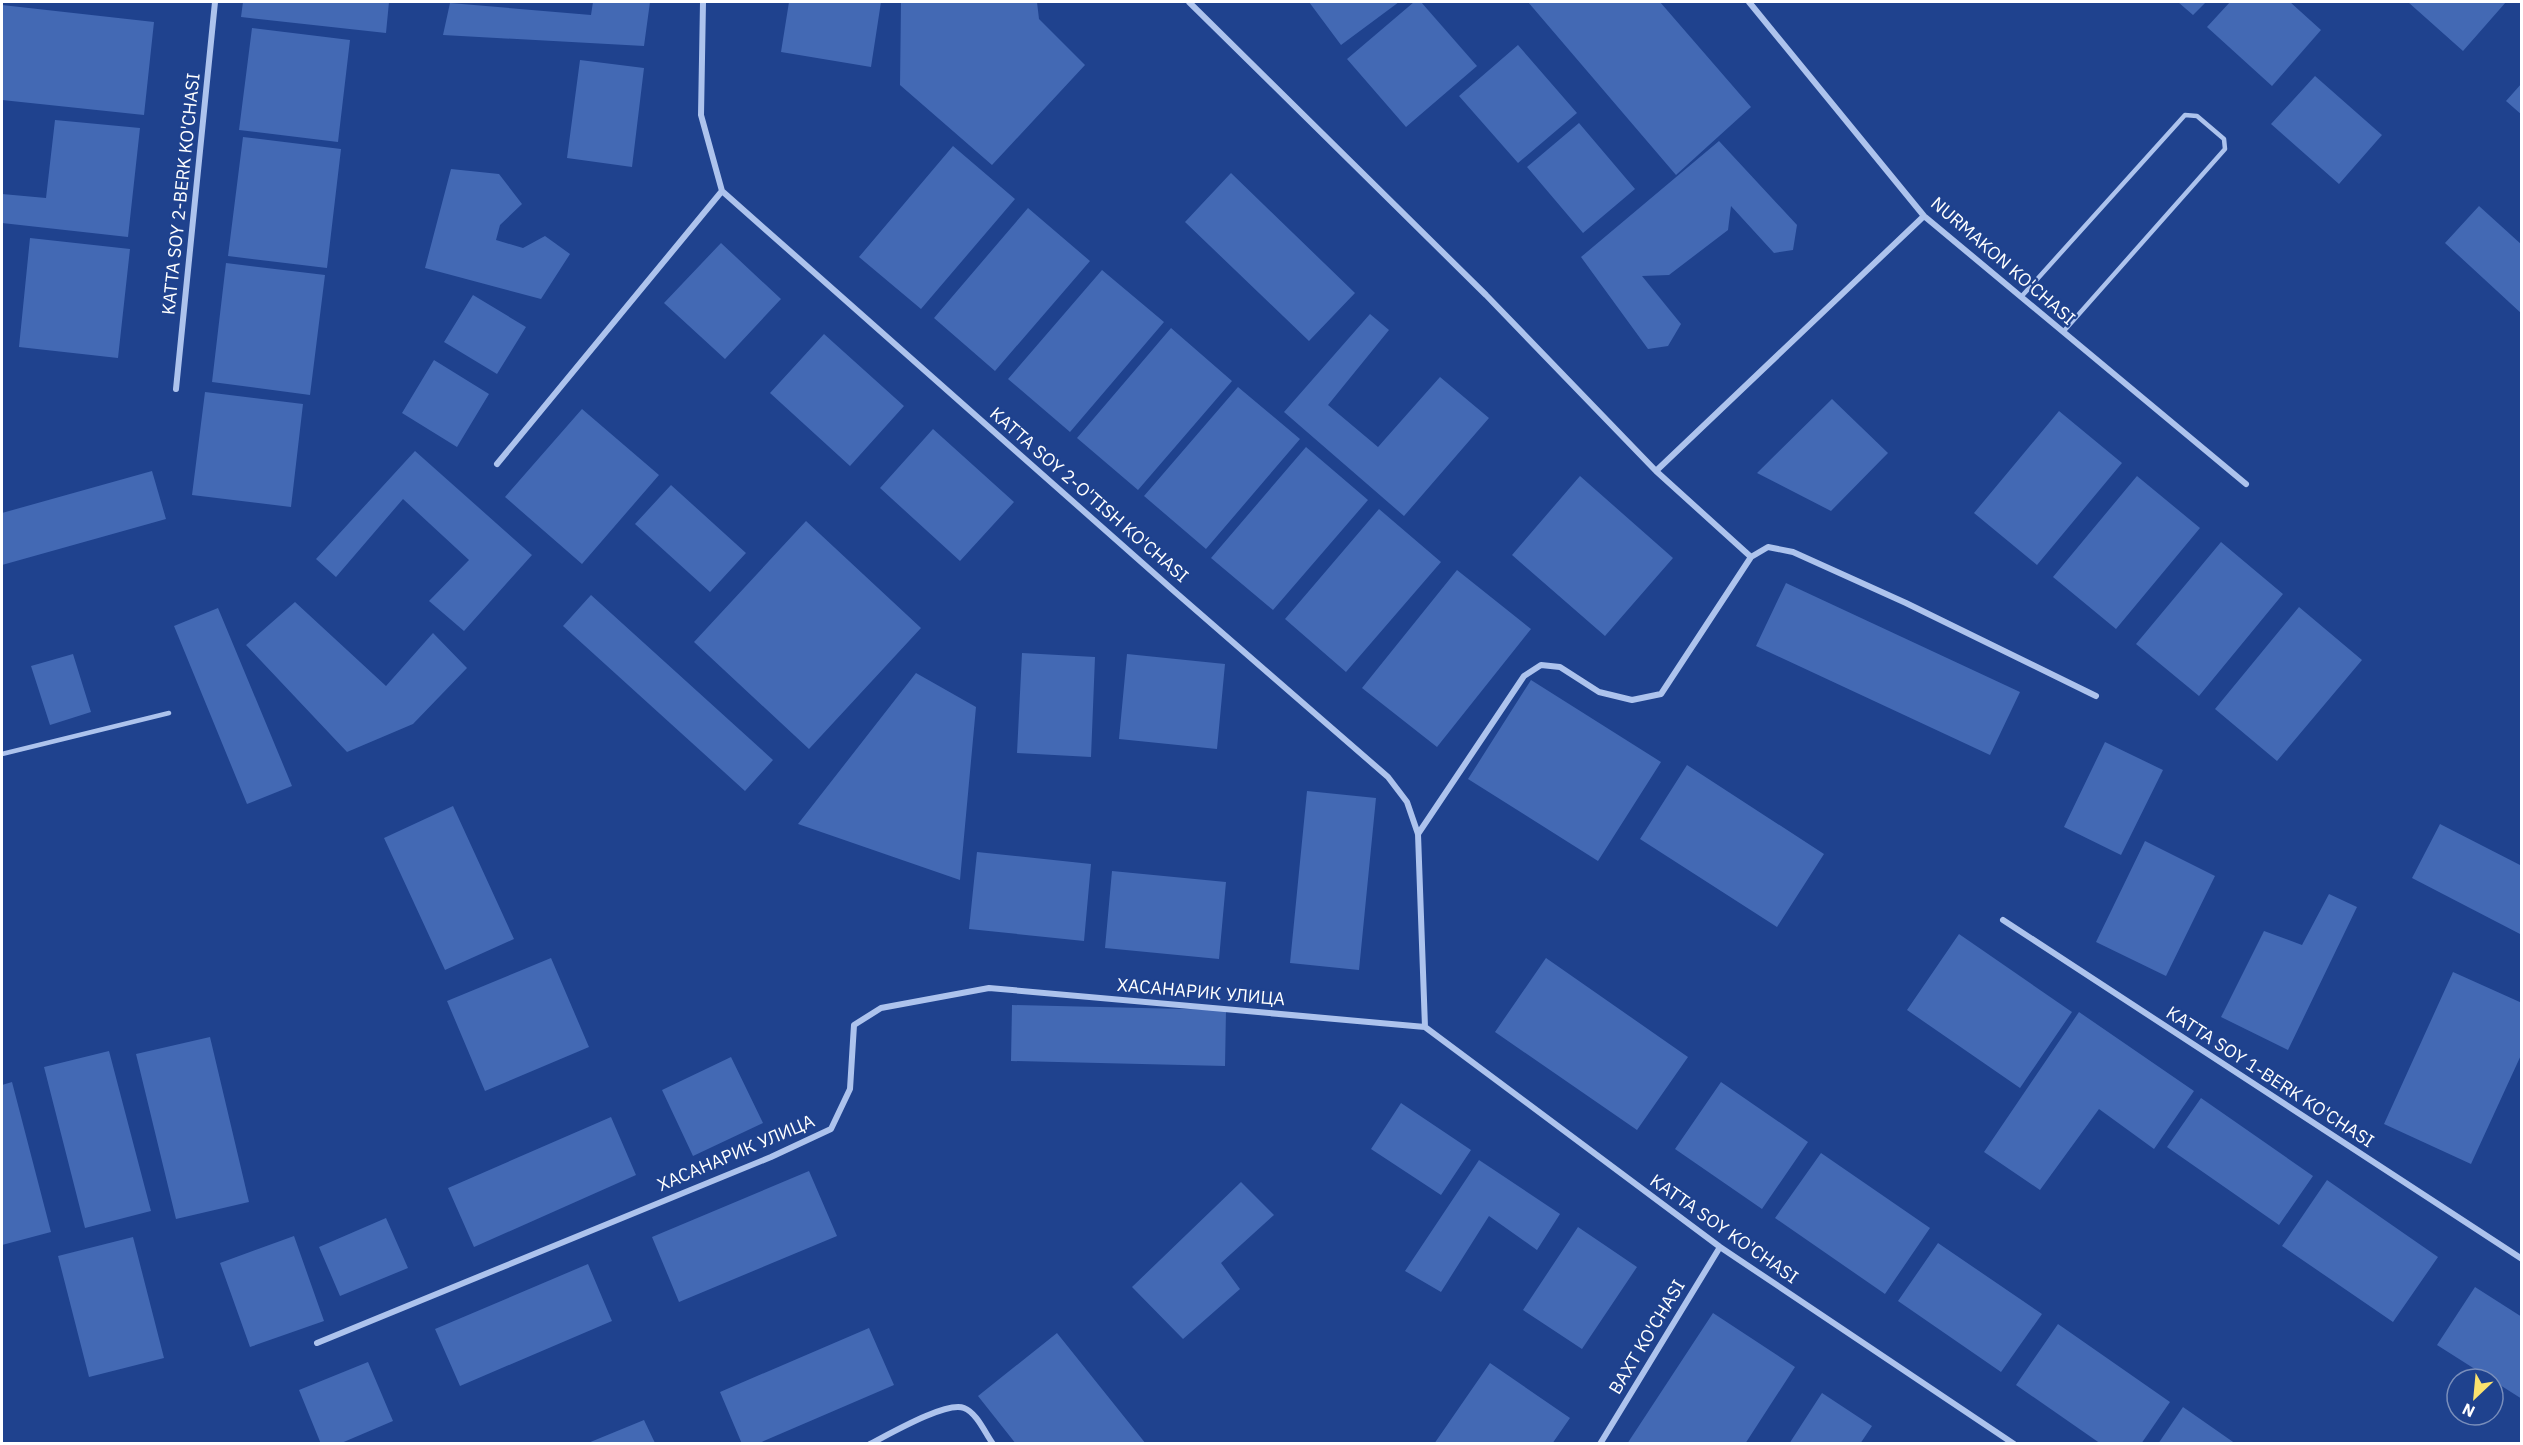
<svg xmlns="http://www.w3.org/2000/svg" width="2523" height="1445" viewBox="0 0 2523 1445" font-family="'IBM Plex Sans',sans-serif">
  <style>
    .building { fill: #4369b4 }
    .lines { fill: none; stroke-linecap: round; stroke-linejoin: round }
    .lane { stroke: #adc3ed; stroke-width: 4.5 }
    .street { stroke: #adc3ed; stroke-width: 6 }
    .labels { text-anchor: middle; stroke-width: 4.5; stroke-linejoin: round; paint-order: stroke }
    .street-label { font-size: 18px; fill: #fff; stroke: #1f428e }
  </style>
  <rect width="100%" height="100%" fill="#1f428e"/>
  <path class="building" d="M 243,2 L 389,2 L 386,33 L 241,17 Z
    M 593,2 L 650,2 L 644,46 L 443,35 L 450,3 L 591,15 Z
    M 789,2 L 881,2 L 871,67 L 781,52 Z
    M 901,2 L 1037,2 L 1039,19 L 1085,65 L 992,165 L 900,85 Z
    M 1309,2 L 1399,2 L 1341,45 Z
    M 1414,2 L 1421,2 L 1477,66 L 1406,127 L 1347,59 Z
    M 1528,2 L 1660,2 L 1751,107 L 1676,175 Z
    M 2178,2 L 2206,2 L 2193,15 Z
    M 2230,2 L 2290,2 L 2321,30 L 2272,86 L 2207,27 Z
    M 2408,2 L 2506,2 L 2463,51 Z
    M 2,5 L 154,22 L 144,115 L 2,100 Z
    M 252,28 L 350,40 L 338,142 L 239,130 Z
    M 1518,45 L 1577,113 L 1518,163 L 1459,96 Z
    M 580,60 L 644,68 L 632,167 L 567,158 Z
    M 2315,76 L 2382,135 L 2339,184 L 2271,124 Z
    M 2522,83 L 2522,115 L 2506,101 Z
    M 55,120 L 140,128 L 128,237 L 2,223 L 2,194 L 46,198 Z
    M 1579,123 L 1635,189 L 1583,233 L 1527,167 Z
    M 243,137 L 341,149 L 327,268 L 228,256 Z
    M 1719,141 L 1797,225 L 1793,250 L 1774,253 L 1731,206 L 1728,230 L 1669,275 L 1642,276 L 1681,324 L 1668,346 L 1648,349 L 1581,257 Z
    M 953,146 L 1015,199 L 921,309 L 859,257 Z
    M 451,169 L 499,174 L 522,204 L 500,225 L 496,240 L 523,248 L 545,236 L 570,254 L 541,299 L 425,268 Z
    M 1231,173 L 1355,293 L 1309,341 L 1185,222 Z
    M 2479,206 L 2522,245 L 2522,314 L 2445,243 Z
    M 1028,208 L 1090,261 L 995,371 L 934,318 Z
    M 30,238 L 130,249 L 118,358 L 19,347 Z
    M 721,243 L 781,299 L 725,359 L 664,303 Z
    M 226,263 L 325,275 L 310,395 L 212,382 Z
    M 1102,270 L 1164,322 L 1070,432 L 1008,379 Z
    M 473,295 L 526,327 L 497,374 L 444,342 Z
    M 1370,314 L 1389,330 L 1328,405 L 1378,447 L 1440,377 L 1489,418 L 1404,516 L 1284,412 Z
    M 1171,328 L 1232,381 L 1138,490 L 1077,438 Z
    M 824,334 L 904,406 L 850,466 L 770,393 Z
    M 434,360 L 489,394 L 457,447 L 402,413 Z
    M 1238,387 L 1300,439 L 1206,549 L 1144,496 Z
    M 205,392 L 303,404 L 291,507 L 192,495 Z
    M 1832,399 L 1888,453 L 1831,511 L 1757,473 Z
    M 582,409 L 659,475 L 582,564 L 505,497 Z
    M 2059,411 L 2122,463 L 2037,565 L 1974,513 Z
    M 933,429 L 1014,502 L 960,561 L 880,488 Z
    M 1306,447 L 1368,500 L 1273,610 L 1211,558 Z
    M 415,451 L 532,555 L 464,631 L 429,601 L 469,560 L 403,499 L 336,577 L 316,559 Z
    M 152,471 L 166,519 L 2,565 L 2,513 Z
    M 1580,476 L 1673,558 L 1605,636 L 1512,555 Z
    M 2137,476 L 2200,528 L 2116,629 L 2053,577 Z
    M 671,485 L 746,553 L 710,592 L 635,524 Z
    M 1379,509 L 1441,562 L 1346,672 L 1285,619 Z
    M 806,521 L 921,628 L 809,749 L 694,642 Z
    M 2221,542 L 2283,594 L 2199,696 L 2136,644 Z
    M 1457,570 L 1531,629 L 1437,747 L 1362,688 Z
    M 1786,583 L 2020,692 L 1990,755 L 1756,646 Z
    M 591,595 L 773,760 L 745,791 L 563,626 Z
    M 295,602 L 386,686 L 433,633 L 467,668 L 413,724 L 347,752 L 246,645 Z
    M 2299,607 L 2362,660 L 2277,761 L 2215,709 Z
    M 218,608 L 292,786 L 247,804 L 174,626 Z
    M 1022,653 L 1095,657 L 1091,757 L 1017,753 Z
    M 73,654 L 91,712 L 50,725 L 31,666 Z
    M 1127,654 L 1225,664 L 1217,749 L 1119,739 Z
    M 916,673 L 976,707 L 960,880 L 798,824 Z
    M 1531,680 L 1661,762 L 1598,861 L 1468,779 Z
    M 2105,742 L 2163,770 L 2121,855 L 2064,827 Z
    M 1687,765 L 1824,854 L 1777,927 L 1640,839 Z
    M 1307,791 L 1376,798 L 1359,970 L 1290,963 Z
    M 453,806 L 514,939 L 445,970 L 384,838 Z
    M 2440,824 L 2522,866 L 2522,935 L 2412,878 Z
    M 2145,841 L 2215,876 L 2166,976 L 2096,942 Z
    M 977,852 L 1091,864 L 1084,941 L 969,929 Z
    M 1112,871 L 1226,882 L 1219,959 L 1105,948 Z
    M 2329,894 L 2357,907 L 2288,1050 L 2221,1017 L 2264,931 L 2302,945 Z
    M 1959,934 L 2072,1012 L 2020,1088 L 1907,1010 Z
    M 551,958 L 589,1047 L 485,1091 L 447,1001 Z
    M 1546,958 L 1688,1057 L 1637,1130 L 1495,1032 Z
    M 2453,972 L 2522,1003 L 2522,1053 L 2471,1164 L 2384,1124 Z
    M 1012,1005 L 1226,1010 L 1225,1066 L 1011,1061 Z
    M 2079,1012 L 2194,1091 L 2154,1149 L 2099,1109 L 2040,1190 L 1984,1152 Z
    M 210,1037 L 249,1202 L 176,1219 L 136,1054 Z
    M 109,1051 L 151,1211 L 85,1228 L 44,1067 Z
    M 731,1057 L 763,1123 L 693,1156 L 662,1090 Z
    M 12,1082 L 51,1232 L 2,1245 L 2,1085 Z
    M 1721,1082 L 1808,1142 L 1762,1209 L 1675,1149 Z
    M 2201,1098 L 2313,1176 L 2279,1225 L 2167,1147 Z
    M 1401,1103 L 1471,1150 L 1441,1195 L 1371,1149 Z
    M 611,1117 L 636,1175 L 474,1247 L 448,1188 Z
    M 1821,1153 L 1930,1228 L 1885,1294 L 1775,1218 Z
    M 1479,1160 L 1560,1214 L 1537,1250 L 1489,1216 L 1441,1292 L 1405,1271 Z
    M 809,1171 L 837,1236 L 679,1302 L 652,1237 Z
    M 2327,1180 L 2438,1257 L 2393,1322 L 2282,1246 Z
    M 1241,1182 L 1274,1215 L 1221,1263 L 1240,1289 L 1183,1339 L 1132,1287 Z
    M 386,1218 L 408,1268 L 340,1296 L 319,1247 Z
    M 1578,1227 L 1637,1267 L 1582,1349 L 1523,1310 Z
    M 294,1236 L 324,1321 L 250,1347 L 220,1263 Z
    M 133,1237 L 164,1358 L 89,1377 L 58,1256 Z
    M 1938,1243 L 2042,1314 L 2001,1372 L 1898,1301 Z
    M 588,1264 L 612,1321 L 460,1386 L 435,1329 Z
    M 2475,1287 L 2522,1317 L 2522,1399 L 2437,1345 Z
    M 1713,1313 L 1795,1367 L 1745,1444 L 1627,1444 Z
    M 2058,1324 L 2170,1402 L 2141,1444 L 2101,1444 L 2016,1385 Z
    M 869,1328 L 894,1385 L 757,1444 L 742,1444 L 720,1392 Z
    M 1057,1333 L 1146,1444 L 1016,1444 L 978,1396 Z
    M 368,1362 L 393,1421 L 339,1444 L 321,1444 L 299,1390 Z
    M 1490,1363 L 1570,1418 L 1552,1444 L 1434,1444 Z
    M 1822,1393 L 1872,1426 L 1860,1444 L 1789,1444 Z
    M 2183,1407 L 2236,1444 L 2158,1444 Z
    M 644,1420 L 655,1443 L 588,1443 Z"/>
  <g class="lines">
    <path class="lane" d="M 2021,297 L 2185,115 L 2197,116 L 2224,139 L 2225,149 L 2063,332
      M 2,754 L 169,713"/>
    <path class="street" d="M 703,2 L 701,115 L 722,191 L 1174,591 L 1388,777 L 1407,802 L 1418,834 L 1425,1027
      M 1189,2 L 1486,295 L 1656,471
      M 1749,2 L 1924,216 L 2246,484
      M 176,389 L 215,2
      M 497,464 L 722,191
      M 1751,557 L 1768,547 L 1793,552 L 1906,603 L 2096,696
      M 1418,834 L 1524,676 L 1541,665 L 1560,667 L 1599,692 L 1632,700 L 1661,694 L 1751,557 L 1656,471 L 1924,216
      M 2003,920 L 2522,1259
      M 1425,1027 L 1720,1247 L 2014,1444
      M 317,1343 L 771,1157 L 831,1129 L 850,1089 L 854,1025 L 881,1008 L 989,988 L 1425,1027
      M 870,1444 C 888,1435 946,1401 964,1408 C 977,1413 985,1433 993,1444
      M 1600,1444 L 1720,1247"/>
  </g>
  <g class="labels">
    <g class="street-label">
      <text transform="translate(181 194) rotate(-84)" y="6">KATTA SOY 2-BERK KO'CHASI</text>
      <text transform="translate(2003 261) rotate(41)" y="6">NURMAKON KO'CHASI</text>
      <text transform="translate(1089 495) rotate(41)" y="6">KATTA SOY 2-O'TISH KO'CHASI</text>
      <text transform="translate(1201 992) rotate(5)" y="6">ХАСАНАРИК УЛИЦА</text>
      <text transform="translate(2270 1077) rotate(33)" y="6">KATTA SOY 1-BERK KO'CHASI</text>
      <text transform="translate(736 1153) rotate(-23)" y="6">ХАСАНАРИК УЛИЦА</text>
      <text transform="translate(1724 1229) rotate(35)" y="6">KATTA SOY KO'CHASI</text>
      <text transform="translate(1647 1337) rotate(-59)" y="6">BAXT KO'CHASI</text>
    </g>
  </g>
  <rect width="2523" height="1445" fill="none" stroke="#ffffff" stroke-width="6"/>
  <g transform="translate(2475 1397) rotate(206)"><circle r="28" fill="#1f428e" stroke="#798ebb" stroke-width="1.5"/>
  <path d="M0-4.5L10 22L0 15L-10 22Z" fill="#fbe26d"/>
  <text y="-9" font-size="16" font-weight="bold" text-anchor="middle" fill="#ffffff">N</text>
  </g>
</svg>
